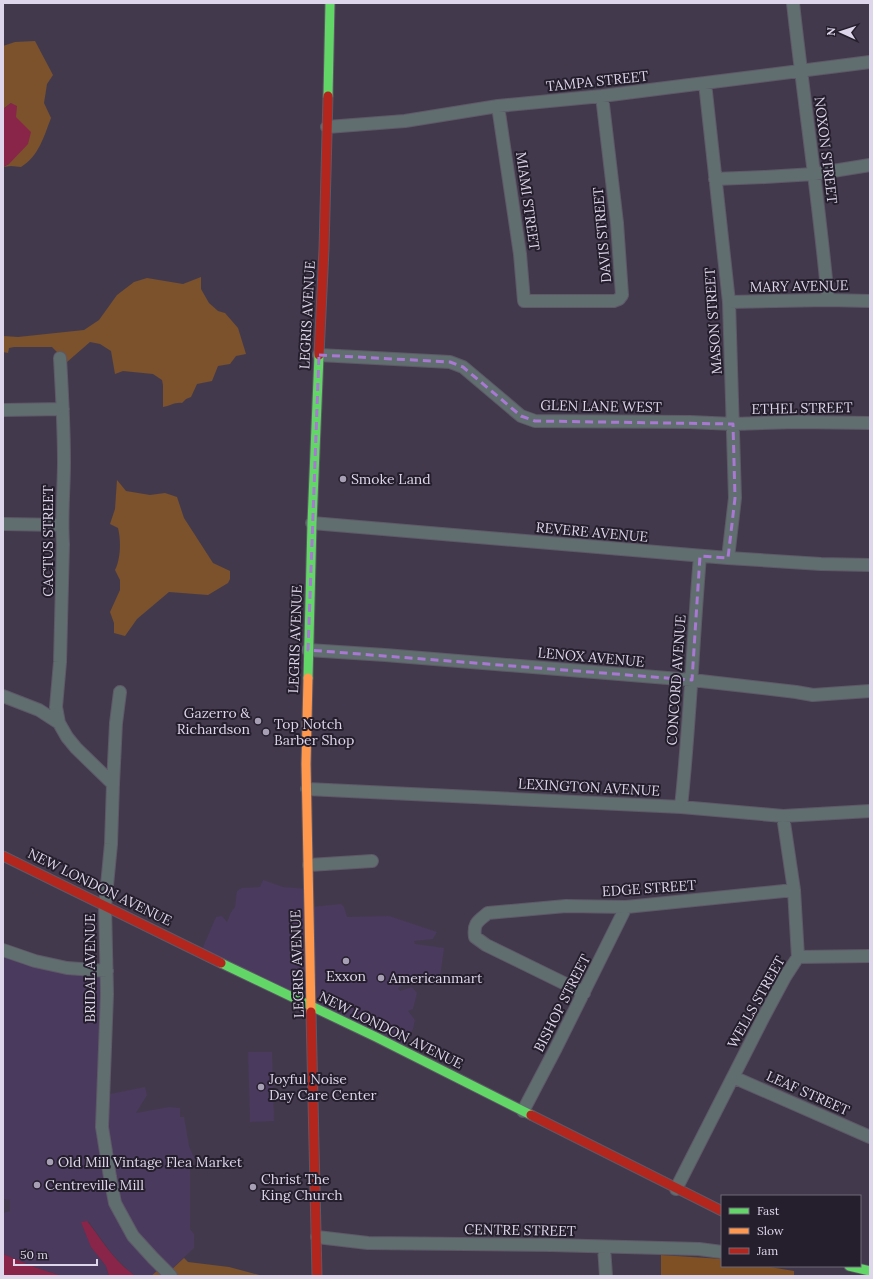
<svg xmlns="http://www.w3.org/2000/svg" width="873" height="1279" viewBox="0 0 873 1279" font-family="Lora,serif">
  <style>
    .built { fill: #4a3a5e }
    .green { fill: #7e5023 }
    .forest { fill: #7b522c }
    .water { fill: #882549 }
    .lines { fill: none; stroke-linecap: round; stroke-linejoin: round }
    .street-casing { stroke: #5e5867; stroke-width: 14 }
    .fast-casing { stroke: #5e5867; stroke-width: 11 }
    .slow-casing { stroke: #5e5867; stroke-width: 11 }
    .jam-casing { stroke: #5e5867; stroke-width: 11 }
    .street { stroke: #606e70; stroke-width: 12 }
    .fast { stroke: #63d668; stroke-width: 9 }
    .slow { stroke: #ff974d; stroke-width: 9 }
    .jam { stroke: #b3261e; stroke-width: 9 }
    .marked { fill: none; stroke: #a878d2; stroke-width: 3; stroke-dasharray: 8 5; stroke-linejoin: round }
    .poi-dot { fill: #a79fb3; stroke: #251e2d; stroke-width: 1.5 }
    .labels { text-anchor: middle; stroke-width: 4; stroke-linejoin: round; paint-order: stroke }
    .street-label { font-size: 14px; fill: #ded6ea; stroke: #251e2d }
    .poi-label { font-size: 14px; fill: #ded6ea; stroke: #251e2d; text-anchor: start }
  </style>
  <rect width="100%" height="100%" fill="#423a4c"/>
  <path class="built" d="M 263,880 L 283,887 L 308,889 L 312,907 L 341,904 L 344,907 L 347,917 L 389,916 L 437,932 L 433,939 L 414,941 L 415,944 L 444,948 L 440,978 L 416,978 L 398,988 L 400,991 L 412,987 L 417,993 L 413,1009 L 408,1011 L 415,1020 L 413,1029 L 401,1049 L 201,952 L 216,917 L 222,916 L 227,922 L 231,912 L 235,907 L 237,891 L 242,888 L 260,887 Z
    M 3,951 L 109,971 L 105,1095 L 145,1087 L 147,1095 L 136,1113 L 169,1107 L 180,1108 L 180,1117 L 184,1117 L 189,1146 L 195,1160 L 190,1158 L 190,1229 L 194,1234 L 194,1248 L 169,1272 L 157,1272 L 151,1276 L 136,1276 L 130,1272 L 112,1254 L 88,1221 L 91,1247 L 106,1266 L 109,1276 L 62,1276 L 37,1268 L 3,1254 L 3,1213 L 10,1211 L 10,1200 L 3,1199 Z
    M 248,1052 L 272,1052 L 274,1121 L 250,1122 Z"/>
  <path class="green" d="M 661,1255 L 722,1259 L 722,1266 L 764,1266 L 794,1271 L 794,1276 L 661,1276 Z"/>
  <path class="forest" d="M 35,41 L 53,75 L 47,84 L 44,103 L 51,118 C 44,136 39,156 21,167 L 11,166 L 3,167 L 9,164 L 16,117 L 11,103 L 3,109 L 3,46 L 15,42 Z
    M 201,277 L 201,289 L 209,303 L 218,311 L 225,313 L 238,328 L 246,354 L 236,356 L 230,364 L 218,366 L 212,381 L 197,384 L 191,397 L 186,399 L 182,403 C 175,402 170,406 163,407 L 163,385 L 162,380 L 153,374 L 123,371 L 115,374 L 111,351 L 100,344 L 90,342 L 67,362 L 52,347 L 14,347 L 9,348 L 8,353 L 3,352 L 3,336 L 18,337 L 84,330 L 99,320 L 117,295 L 134,282 L 147,278 L 183,284 Z
    M 117,480 L 126,491 L 150,495 L 165,493 L 177,497 L 184,518 L 213,563 L 230,571 L 230,579 L 228,583 L 208,595 L 169,592 L 137,619 L 125,636 L 114,633 L 114,623 L 110,612 L 120,590 L 120,580 L 115,570 C 121,558 121,540 118,528 L 110,524 L 115,509 Z
    M 184,1258 L 188,1262 L 229,1267 L 263,1276 L 151,1276 L 157,1271 L 169,1272 Z"/>
  <path class="water" d="M 11,103 L 17,106 L 16,117 L 31,132 L 28,144 L 9,164 L 3,167 L 3,109 Z
    M 87,1221 C 102,1240 115,1263 136,1276 L 109,1276 L 106,1266 L 91,1247 L 81,1222 Z
    M 3,1254 L 37,1268 L 62,1276 L 3,1276 Z"/>
  <g class="lines">
    <g class="street-casing">
      <path id="street" d="M 793,3 C 804,102 819,201 828,300
        M 705,83 L 729,302 L 735,498 L 728,558
        M 498,106 L 520,254 L 524,301 L 614,301 L 619,299 L 622,295 L 617,223 L 602,96
        M 327,127 L 405,121 L 498,106 L 602,96 L 870,62
        M 715,179 L 765,177 L 814,174 L 870,165
        M 729,302 L 828,300 L 870,301
        M 319,355 L 450,362 L 463,367 L 521,416 L 535,421 L 690,422 L 733,424 L 797,422 L 870,423
        M 3,410 L 63,409
        M 312,523 L 728,558 L 821,564 L 870,565
        M 3,524 L 61,525
        M 308,650 L 385,655 L 692,680 L 796,692 L 813,695 L 870,691
        M 3,696 L 39,710 L 59,723 L 67,737 L 76,748 L 113,784 L 111,844 L 105,906 L 107,994 L 102,1127 L 110,1177 L 115,1203 L 133,1236 L 153,1258 L 171,1276
        M 59,723 L 56,707 L 60,662 L 63,544 C 61,516 64,489 64,462 C 64,427 62,392 60,358
        M 113,784 L 116,723 L 120,692
        M 307,789 L 681,807 L 783,816 L 870,811
        M 681,807 C 690,723 693,639 700,556
        M 309,865 L 372,861
        M 3,950 L 35,961 L 67,968 L 107,971
        M 798,957 L 870,956
        M 584,993 L 486,945 L 475,937 C 473,923 478,921 488,913 L 566,906 L 626,907 L 794,890
        M 733,1077 L 870,1137
        M 523,1111 L 556,1048 L 626,907
        M 676,1189 L 763,1018 L 785,977 L 798,957 L 794,890 L 783,816
        M 317,1237 L 368,1243 L 551,1245 L 699,1249 L 722,1252
        M 604,1247 L 606,1276"/>
    </g>
    <g class="fast-casing">
      <path id="fast" d="M 328,96 L 330,3
        M 308,678 L 312,523 L 319,355
        M 221,963 L 376,1037 L 531,1115
        M 849,1266 L 870,1271"/>
    </g>
    <g class="slow-casing">
      <path id="slow" d="M 308,678 L 306,764 L 311,1012"/>
    </g>
    <g class="jam-casing">
      <path id="jam" d="M 319,355 L 324,249 L 328,96
        M 3,856 L 221,963
        M 311,1012 L 317,1276
        M 531,1115 L 722,1211"/>
    </g>
    <use href="#street" class="street"/>
    <use href="#fast" class="fast"/>
    <use href="#slow" class="slow"/>
    <use href="#jam" class="jam"/>
  </g>
  <path class="marked" d="M 319,355 L 450,362 L 463,367 L 521,416 L 535,421 L 733,424 L 735,498 L 728,558 L 700,556 L 692,680 L 308,650 Z"/>
  <g class="poi-dot">
    <circle cx="343" cy="479" r="4"/>
    <circle cx="258" cy="721" r="4"/>
    <circle cx="266" cy="732" r="4"/>
    <circle cx="346" cy="961" r="4"/>
    <circle cx="381" cy="978" r="4"/>
    <circle cx="261" cy="1087" r="4"/>
    <circle cx="50" cy="1162" r="4"/>
    <circle cx="37" cy="1185" r="4"/>
    <circle cx="253" cy="1187" r="4"/>
  </g>
  <g class="labels">
    <g class="street-label">
      <text transform="translate(597 81) rotate(-6)" y="5">TAMPA STREET</text>
      <text transform="translate(826 150) rotate(83)" y="5">NOXON STREET</text>
      <text transform="translate(528 201) rotate(82)" y="5">MIAMI STREET</text>
      <text transform="translate(602 235) rotate(-95)" y="5">DAVIS STREET</text>
      <text transform="translate(799 286) rotate(-1)" y="5">MARY AVENUE</text>
      <text transform="translate(307 315) rotate(-87)" y="5">LEGRIS AVENUE</text>
      <text transform="translate(713 321) rotate(-94)" y="5">MASON STREET</text>
      <text transform="translate(601 406) rotate(1)" y="5">GLEN LANE WEST</text>
      <text transform="translate(802 408) rotate(-1)" y="5">ETHEL STREET</text>
      <text transform="translate(592 532) rotate(5)" y="5">REVERE AVENUE</text>
      <text transform="translate(48 541) rotate(-90)" y="5">CACTUS STREET</text>
      <text transform="translate(295 639) rotate(-88)" y="5">LEGRIS AVENUE</text>
      <text transform="translate(591 657) rotate(5)" y="5">LENOX AVENUE</text>
      <text transform="translate(676 680) rotate(-86)" y="5">CONCORD AVENUE</text>
      <text transform="translate(589 787) rotate(3)" y="5">LEXINGTON AVENUE</text>
      <text transform="translate(100 887) rotate(26)" y="5">NEW LONDON AVENUE</text>
      <text transform="translate(649 888) rotate(-4)" y="5">EDGE STREET</text>
      <text transform="translate(297 964) rotate(-92)" y="5">LEGRIS AVENUE</text>
      <text transform="translate(90 968) rotate(-90)" y="5">BRIDAL AVENUE</text>
      <text transform="translate(756 1002) rotate(-61)" y="5">WELLS STREET</text>
      <text transform="translate(562 1003) rotate(-63)" y="5">BISHOP STREET</text>
      <text transform="translate(391 1030) rotate(26)" y="5">NEW LONDON AVENUE</text>
      <text transform="translate(808 1093) rotate(24)" y="5">LEAF STREET</text>
      <text transform="translate(520 1230) rotate(1)" y="5">CENTRE STREET</text>
    </g>
    <g class="poi-label">
      <text x="351" y="484">Smoke Land</text>
      <text x="250" y="718" text-anchor="end">Gazerro &amp;<tspan x="250" dy="16">Richardson</tspan></text>
      <text x="274" y="729">Top Notch<tspan x="274" dy="16">Barber Shop</tspan></text>
      <text x="346" y="981" text-anchor="middle">Exxon</text>
      <text x="389" y="983">Americanmart</text>
      <text x="269" y="1084">Joyful Noise<tspan x="269" dy="16">Day Care Center</tspan></text>
      <text x="58" y="1167">Old Mill Vintage Flea Market</text>
      <text x="261" y="1184">Christ The<tspan x="261" dy="16">King Church</tspan></text>
      <text x="45" y="1190">Centreville Mill</text>
    </g>
  </g>
  <rect width="873" height="1279" fill="none" stroke="#ded6ea" stroke-width="8"/>
  <rect x="721" y="1195" width="140" height="72" fill="#251e2d" stroke="#6f6879"/>
  <rect x="729" y="1208" width="20" height="6" fill="#63d668" stroke="#6f6879"/>
  <text x="757" y="1215" font-size="12" fill="#ded6ea">Fast</text>
  <rect x="729" y="1228" width="20" height="6" fill="#ff974d" stroke="#6f6879"/>
  <text x="757" y="1235" font-size="12" fill="#ded6ea">Slow</text>
  <rect x="729" y="1248" width="20" height="6" fill="#b3261e" stroke="#6f6879"/>
  <text x="757" y="1255" font-size="12" fill="#ded6ea">Jam</text>
  <g transform="translate(841 32) rotate(273)" stroke="#251e2d" stroke-width="3" paint-order="stroke">
  <path d="M0-3L7 15L0 10L-7 15Z" fill="#ded6ea"/>
  <text y="-6" font-size="11" font-weight="bold" text-anchor="middle" fill="#ded6ea">N</text>
  </g>
  <path d="M14 1259v6h83v-6" fill="none" stroke="#ded6ea" stroke-width="2"/>
  <text x="20" y="1259" font-size="12" fill="#ded6ea" stroke="#251e2d" stroke-width="3" paint-order="stroke">50 m</text>
</svg>
